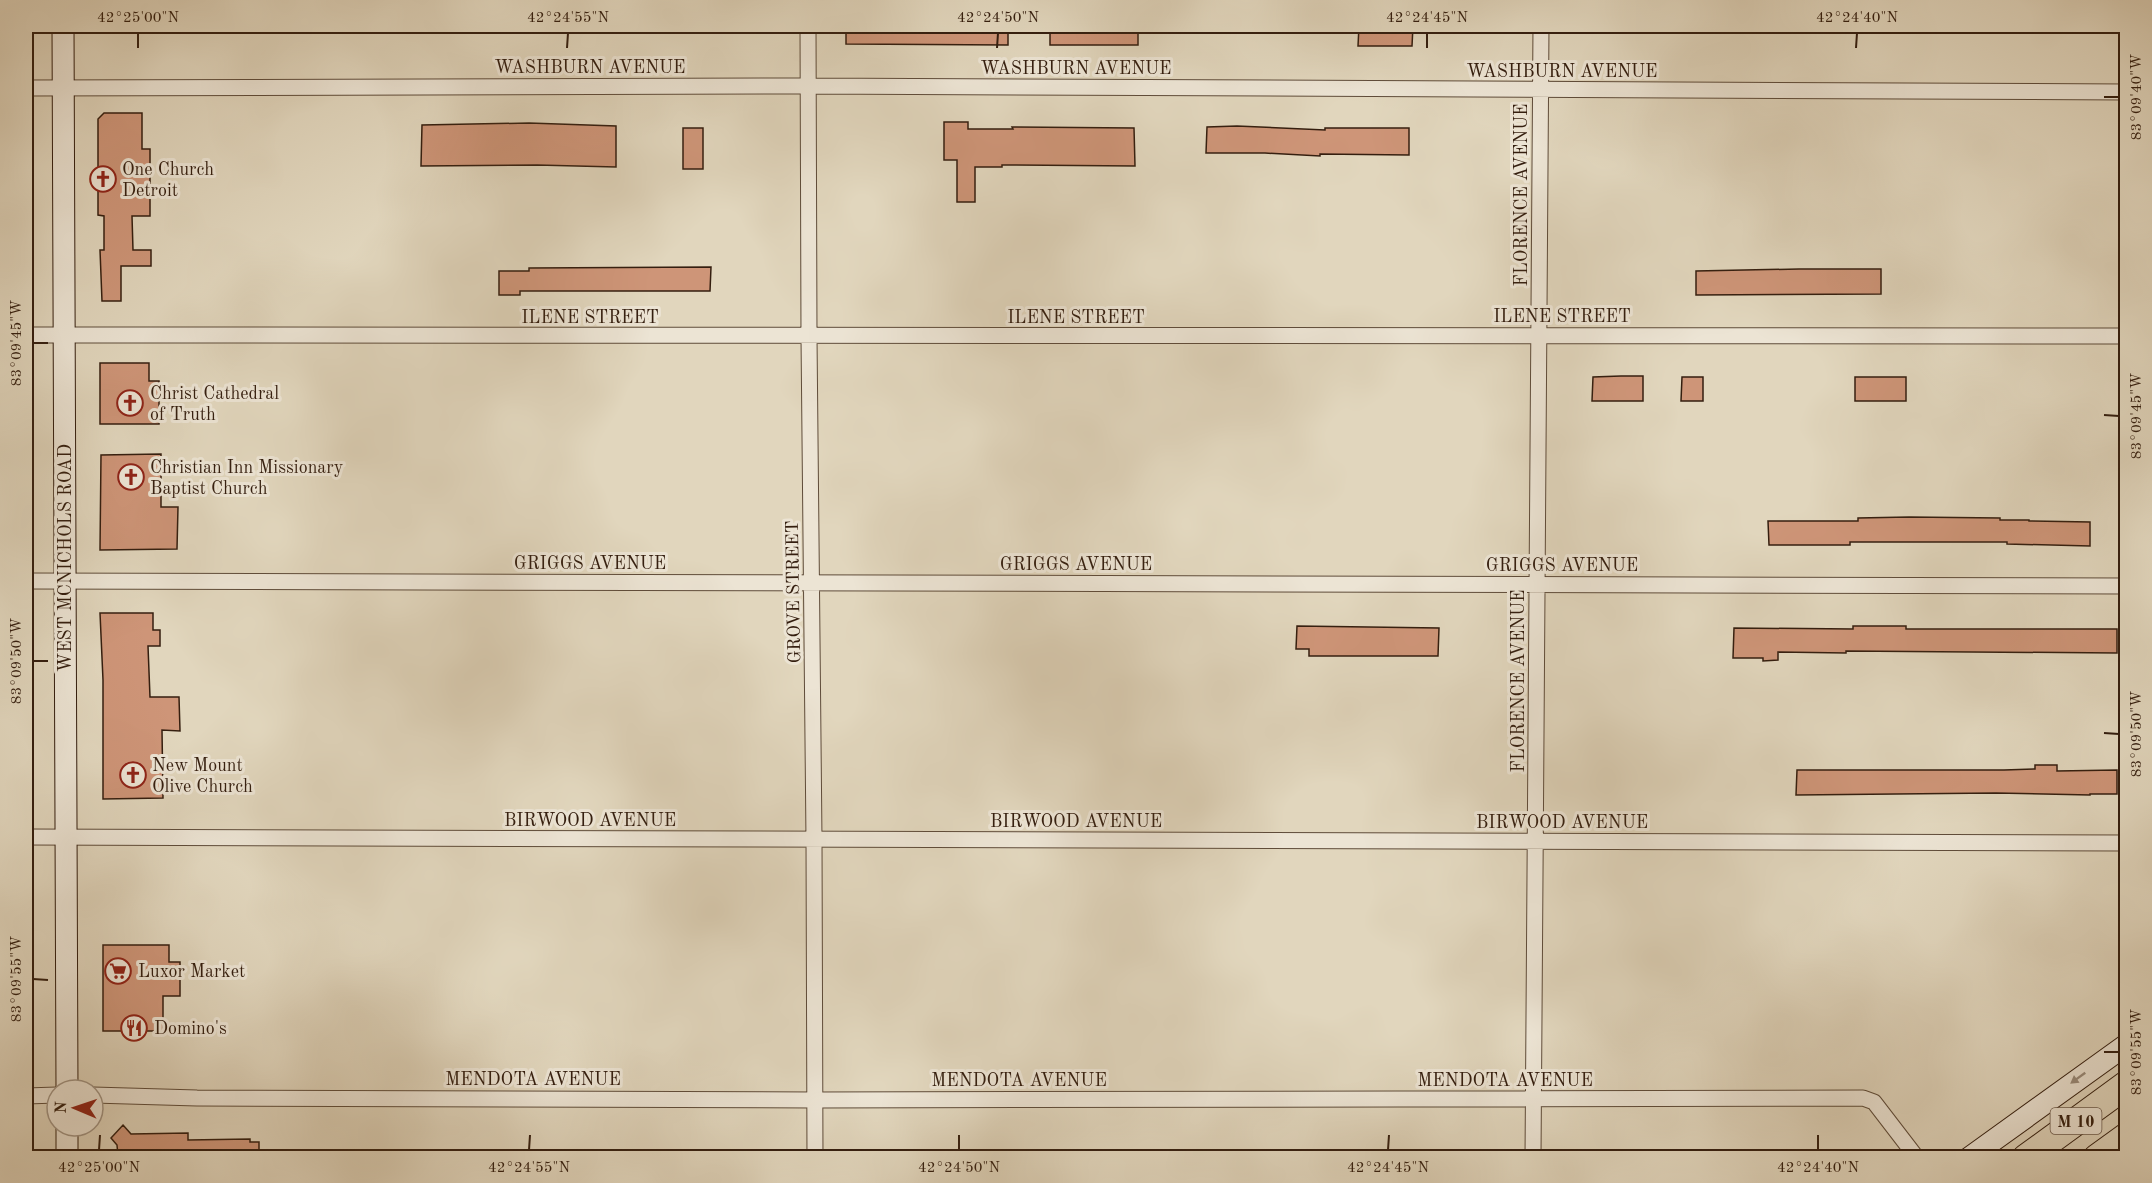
<svg xmlns="http://www.w3.org/2000/svg" width="2152" height="1183" viewBox="0 0 2152 1183" font-family="'Old Standard TT',serif">
  <style>
    .building { fill: #ce9578; stroke: #341e0f; stroke-width: 1.5 }
    .lines { fill: none; stroke-linecap: round; stroke-linejoin: round }
    .street-casing { stroke: #5f4c3a; stroke-width: 17 }
    .secondary-casing { stroke: #341e0f; stroke-width: 23 }
    .highway-casing { stroke: #341e0f; stroke-width: 29 }
    .street { stroke: #ece4d4; stroke-width: 15 }
    .secondary { stroke: #ece4d4; stroke-width: 21 }
    .highway { stroke: #e1d6bd; stroke-width: 27 }
    .oneway { fill: #998b7b }
    .ticks { fill: none; stroke: #341e0f; stroke-width: 2 }
    .labels { text-anchor: middle; stroke-width: 6; stroke-linejoin: round; paint-order: stroke }
    .shield { fill: #ece4d4; stroke: #6b594a; stroke-width: 1.5 }
    .shield-label { font-size: 16px; font-weight: bold; fill: #341e0f }
    .street-label { font-size: 18px; fill: #341e0f; stroke: #ece4d4 }
    .poi-label { font-size: 18px; fill: #341e0f; stroke: #ece4d4; text-anchor: start }
    .neatline { fill: none; stroke: #341e0f; stroke-width: 2 }
    .ticks-label { font-size: 15px; text-anchor: middle; fill: #341e0f }
  </style>
  <rect width="100%" height="100%" fill="#e1d6bd"/>
  <filter id="stains"><feTurbulence type="fractalNoise" baseFrequency=".00333" numOctaves="4"/><feColorMatrix values="0 0 0 0 .2 0 0 0 0 .09 0 0 0 0 .02 0 0 0 .5 -.17"/></filter>
  <radialGradient id="worn" r=".72"><stop offset=".6" stop-color="#630" stop-opacity="0"/><stop offset="1" stop-color="#630" stop-opacity=".3"/></radialGradient>
  <path class="building" d="M 846,26 L 1008,26 L 1008,45 L 846,44 Z
    M 1050,26 L 1138,26 L 1138,45 L 1050,45 Z
    M 1359,26 L 1413,26 L 1412,46 L 1358,46 Z
    M 104,113 L 142,113 L 142,149 L 150,149 L 150,216 L 132,216 L 133,250 L 151,250 L 151,266 L 121,266 L 121,301 L 102,301 L 100,250 L 104,250 L 104,216 L 98,215 L 98,119 Z
    M 944,122 L 968,122 L 968,129 L 1013,129 L 1012,127 L 1134,128 L 1135,166 L 1002,165 L 1002,167 L 975,167 L 975,202 L 957,202 L 957,160 L 944,160 Z
    M 529,123 L 616,126 L 616,167 L 537,165 L 421,166 L 422,125 Z
    M 1237,126 L 1325,130 L 1325,128 L 1409,128 L 1409,155 L 1320,154 L 1320,156 L 1265,153 L 1206,153 L 1207,127 Z
    M 683,128 L 703,128 L 703,169 L 683,169 Z
    M 711,267 L 710,291 L 520,291 L 520,295 L 499,295 L 499,271 L 529,271 L 529,268 Z
    M 1799,269 L 1881,269 L 1881,294 L 1696,295 L 1696,271 Z
    M 100,363 L 149,363 L 149,381 L 159,381 L 159,424 L 100,424 Z
    M 1621,376 L 1643,376 L 1643,401 L 1592,401 L 1593,377 Z
    M 1682,377 L 1703,377 L 1703,401 L 1681,401 Z
    M 1855,377 L 1906,377 L 1906,401 L 1855,401 Z
    M 161,454 L 161,507 L 178,507 L 177,549 L 100,550 L 101,455 Z
    M 1909,517 L 2000,518 L 2000,520 L 2029,520 L 2029,521 L 2090,522 L 2090,546 L 2007,544 L 2007,542 L 1850,542 L 1850,545 L 1769,545 L 1768,521 L 1858,521 L 1858,518 Z
    M 100,613 L 153,613 L 153,630 L 160,630 L 160,646 L 148,646 L 150,697 L 179,697 L 180,731 L 162,730 L 163,798 L 103,799 L 103,680 Z
    M 1297,626 L 1439,628 L 1438,656 L 1309,656 L 1309,649 L 1296,649 Z
    M 1853,626 L 1906,626 L 1906,629 L 2117,629 L 2117,653 L 1846,651 L 1846,653 L 1778,652 L 1778,660 L 1763,661 L 1763,658 L 1733,658 L 1734,628 L 1853,629 Z
    M 2035,765 L 2057,765 L 2057,771 L 2117,770 L 2117,794 L 2090,794 L 2090,795 L 1996,793 L 1796,795 L 1797,770 L 2004,770 L 2035,769 Z
    M 103,945 L 169,945 L 169,962 L 180,962 L 180,996 L 163,996 L 163,1031 L 103,1031 Z
    M 123,1125 L 131,1134 L 188,1133 L 188,1140 L 250,1139 L 250,1142 L 259,1142 L 259,1158 L 118,1156 L 117,1145 L 111,1138 Z"/>
  <g class="lines">
    <g class="street-casing">
      <path id="street" d="M 808,26 L 809,337 L 814,840 L 815,1158
        M 26,88 L 808,86 L 2126,92
        M 26,335 L 2126,336
        M 26,581 L 2126,586
        M 26,837 L 2126,843
        M 93,1095 L 197,1098 L 815,1100 L 1863,1098 L 1874,1102 L 1917,1158
        M 26,1096 L 57,1095
        M 1533,1158 L 1541,26"/>
    </g>
    <g class="secondary-casing">
      <path id="secondary" d="M 63,26 L 67,1090
        M 67,1126 L 67,1158
        M 1969,1158 L 2126,1045"/>
    </g>
    <g class="highway-casing">
      <path id="highway" d="M 2026,1158 L 2126,1085
        M 2097,1158 L 2126,1137"/>
    </g>
    <use href="#street" class="street"/>
    <use href="#secondary" class="secondary"/>
    <use href="#highway" class="highway"/>
  </g>
  <defs><path id="oneway-solid" d="M-6-.8H1V-3.2L6.5 0L1 3.2V.8H-6Z" transform="scale(1.5)"/></defs>
  <use class="oneway" href="#oneway-solid" transform="translate(2078 1078) rotate(144)"/>
  <path class="ticks" d="M 138,48 L 138,33M 567,48 L 568,33M 997,48 L 998,33M 1427,48 L 1427,33M 1856,48 L 1857,33M 2104,97 L 2119,97M 33,343 L 48,343M 2104,415 L 2119,416M 33,661 L 48,661M 2104,733 L 2119,734M 33,979 L 48,980M 2104,1052 L 2119,1052M 99,1150 L 100,1135M 529,1150 L 530,1135M 959,1150 L 959,1135M 1388,1150 L 1389,1135M 1818,1150 L 1818,1135"/>
  <defs>
    <g id="church-ring" transform="scale(1.35)"><circle r="9.5" fill="#ece4d4" stroke="#8f2418" stroke-width="1.5"/><path d="M-1.2-6h2.4v3.5h3.3v2.4h-3.3V6h-2.4V-.1h-3.3v-2.4h3.3Z" fill="#8f2418"/></g>
    <g id="supermarket-ring" transform="scale(1.35)"><circle r="9.5" fill="#ece4d4" stroke="#8f2418" stroke-width="1.5"/><path d="M-6-5.5h2.5l.6 2H6L4.5 2H-2.5L-4.4-4H-6ZM-1.5 3.2a1.3 1.3 0 1 0 .1 0ZM3 3.2a1.3 1.3 0 1 0 .1 0Z" fill="#8f2418"/></g>
    <g id="restaurant-ring" transform="scale(1.35)"><circle r="9.5" fill="#ece4d4" stroke="#8f2418" stroke-width="1.5"/><path d="M-5-6h1v4h1v-4h1v4h1v-4h1v5L-1.5 .5V6h-2V.5L-5-1ZM5-6V6H3V1.5H1.5Q1.5-4 5-6Z" fill="#8f2418"/></g>
  </defs>
  <g fill-rule="evenodd">
    <use href="#church-ring" x="103" y="179"/>
    <use href="#church-ring" x="130" y="403"/>
    <use href="#church-ring" x="131" y="477"/>
    <use href="#church-ring" x="133" y="775"/>
    <use href="#supermarket-ring" x="118" y="971"/>
    <use href="#restaurant-ring" x="134" y="1028"/>
  </g>
  <g class="labels">
    <rect class="shield" x="2050.5" y="1108" width="51" height="26" rx="4.5"/>
    <g class="shield-label">
      <text x="2076" y="1127">M 10</text>
    </g>
    <g class="street-label">
      <text x="590" y="73">WASHBURN AVENUE</text>
      <text x="1076" y="74">WASHBURN AVENUE</text>
      <text x="1562" y="77">WASHBURN AVENUE</text>
      <text transform="translate(1521 195) rotate(-90)" y="6">FLORENCE AVENUE</text>
      <text x="1562" y="322">ILENE STREET</text>
      <text x="590" y="323">ILENE STREET</text>
      <text x="1076" y="323">ILENE STREET</text>
      <text transform="translate(65 558) rotate(-90)" y="6">WEST MCNICHOLS ROAD</text>
      <text x="590" y="569">GRIGGS AVENUE</text>
      <text x="1076" y="570">GRIGGS AVENUE</text>
      <text x="1562" y="571">GRIGGS AVENUE</text>
      <text transform="translate(793 592) rotate(-91)" y="6">GROVE STREET</text>
      <text transform="translate(1518 681) rotate(-90)" y="6">FLORENCE AVENUE</text>
      <text x="590" y="826">BIRWOOD AVENUE</text>
      <text x="1076" y="827">BIRWOOD AVENUE</text>
      <text x="1562" y="828">BIRWOOD AVENUE</text>
      <text x="533" y="1085">MENDOTA AVENUE</text>
      <text x="1019" y="1086">MENDOTA AVENUE</text>
      <text x="1505" y="1086">MENDOTA AVENUE</text>
    </g>
    <g class="poi-label">
      <text x="122" y="175">One Church<tspan x="122" dy="21">Detroit</tspan></text>
      <text x="150" y="399">Christ Cathedral<tspan x="150" dy="21">of Truth</tspan></text>
      <text x="150" y="473">Christian Inn Missionary<tspan x="150" dy="21">Baptist Church</tspan></text>
      <text x="152" y="771">New Mount<tspan x="152" dy="21">Olive Church</tspan></text>
      <text x="138" y="977">Luxor Market</text>
      <text x="154" y="1034">Domino's</text>
    </g>
  </g>
  <rect width="2152" height="1183" fill="none" stroke="#e1d6bd" stroke-width="66"/>
  <g transform="translate(75 1108) rotate(272)"><circle r="28" fill="#ece4d4" stroke="#a29585" stroke-width="1.5"/>
  <path d="M0-4.5L10 22L0 15L-10 22Z" fill="#8f2418"/>
  <text y="-9" font-size="16" font-weight="bold" text-anchor="middle" fill="#341e0f">N</text>
  </g>
  <rect x="33" y="33" width="2086" height="1117" class="neatline"/>
  <g class="ticks-label">
    <text x="138" y="22">42°25'00"N</text>
    <text x="568" y="22">42°24'55"N</text>
    <text x="998" y="22">42°24'50"N</text>
    <text x="1427" y="22">42°24'45"N</text>
    <text x="1857" y="22">42°24'40"N</text>
    <text transform="translate(2136 97) rotate(-90)" y="5">83°09'40"W</text>
    <text transform="translate(16 343) rotate(-90)" y="5">83°09'45"W</text>
    <text transform="translate(2136 416) rotate(-90)" y="5">83°09'45"W</text>
    <text transform="translate(16 661) rotate(-90)" y="5">83°09'50"W</text>
    <text transform="translate(2136 734) rotate(-90)" y="5">83°09'50"W</text>
    <text transform="translate(16 979) rotate(-90)" y="5">83°09'55"W</text>
    <text transform="translate(2136 1052) rotate(-90)" y="5">83°09'55"W</text>
    <text x="99" y="1172">42°25'00"N</text>
    <text x="529" y="1172">42°24'55"N</text>
    <text x="959" y="1172">42°24'50"N</text>
    <text x="1388" y="1172">42°24'45"N</text>
    <text x="1818" y="1172">42°24'40"N</text>
  </g>
  <rect width="100%" height="100%" filter="url(#stains)"/>
  <rect width="100%" height="100%" fill="url(#worn)"/>
</svg>
